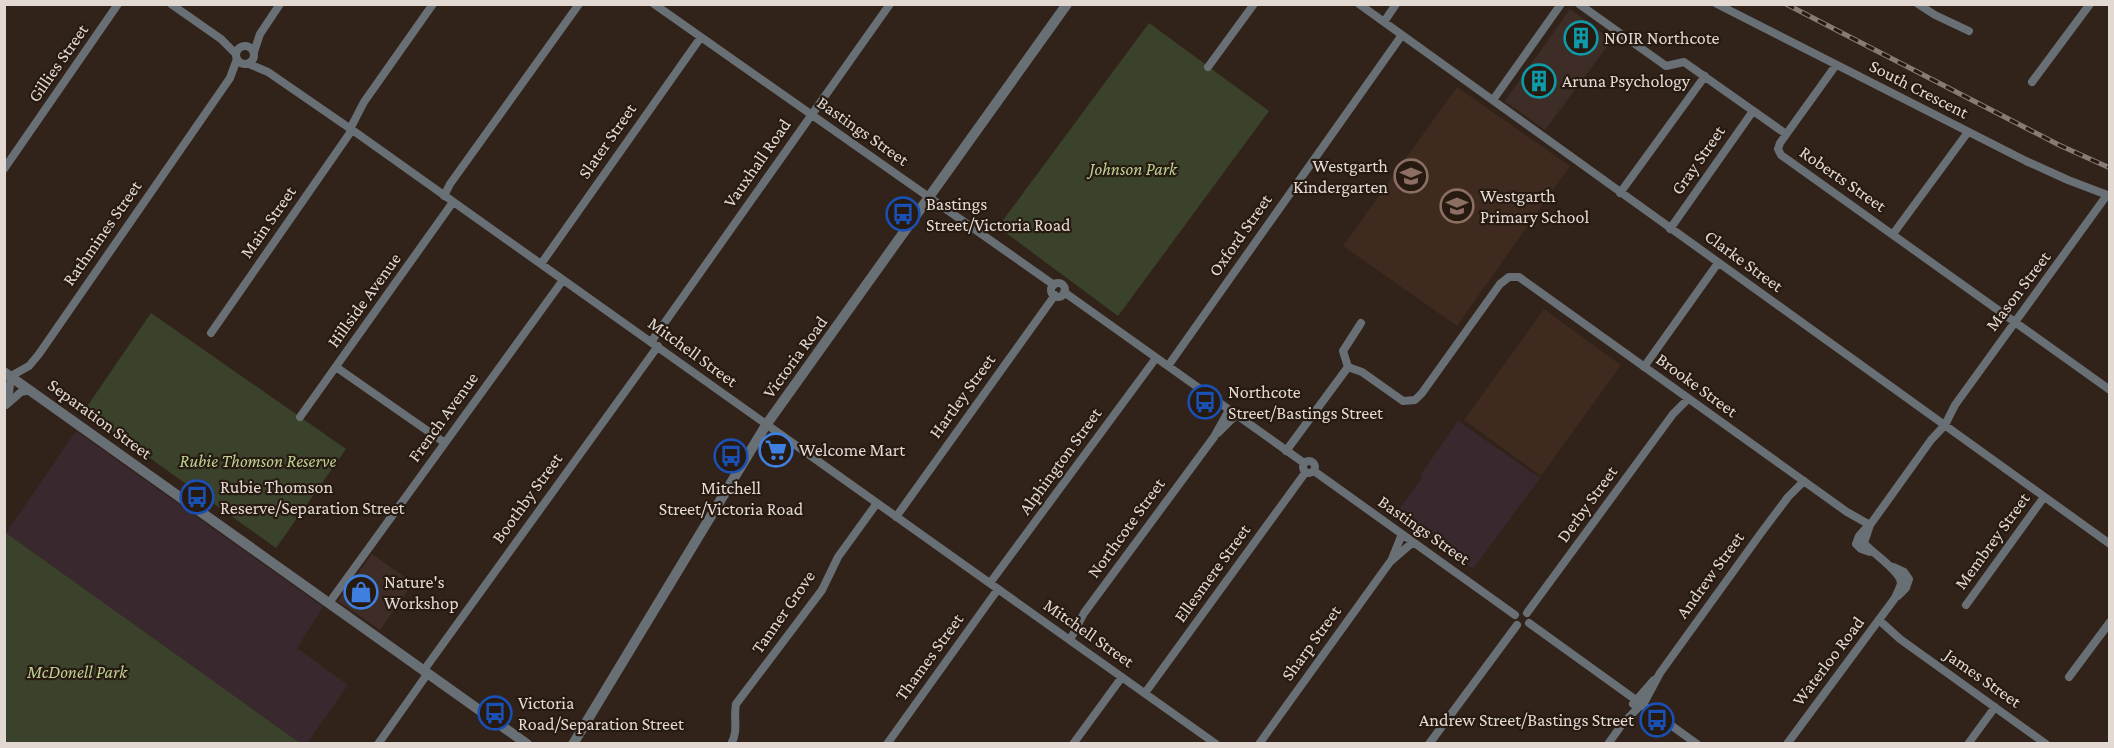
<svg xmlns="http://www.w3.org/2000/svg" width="2114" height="748" viewBox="0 0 2114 748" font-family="'Crimson Pro',serif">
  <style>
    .commercial { fill: #3e2d27 }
    .industrial { fill: #3a282f }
    .built { fill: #3e2a1e }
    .green { fill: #3b422c }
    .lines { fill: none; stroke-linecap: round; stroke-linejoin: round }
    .minor { stroke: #697075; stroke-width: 8 }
    .tertiary { stroke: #697075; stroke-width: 10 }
    .rail-casing { stroke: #877b74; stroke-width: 5 }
    .rail { stroke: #271a11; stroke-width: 3; stroke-dasharray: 9; stroke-linecap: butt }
    .labels { text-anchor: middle; stroke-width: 4.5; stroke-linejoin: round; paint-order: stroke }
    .poi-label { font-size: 18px; fill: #e2d9d3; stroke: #271a11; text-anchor: start }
    .street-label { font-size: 18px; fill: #e2d9d3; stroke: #271a11 }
    .park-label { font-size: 18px; font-style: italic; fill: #bed193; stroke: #271a11 }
  </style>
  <rect width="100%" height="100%" fill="#31231a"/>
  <path class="commercial" d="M 1570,9 L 1612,40 L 1545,130 L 1505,101 Z
    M 372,554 L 413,583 L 380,630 L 338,601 Z"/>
  <path class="industrial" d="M 1458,421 L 1540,478 L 1473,569 L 1396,513 L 1421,480 L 1422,473 Z
    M 76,431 L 323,607 L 297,648 L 348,685 L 307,743 L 300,743 L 6,533 Z"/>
  <path class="built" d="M 1457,87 L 1570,166 L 1457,326 L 1343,246 Z
    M 1544,309 L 1621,365 L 1541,476 L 1464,420 Z"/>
  <path class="green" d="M 1149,23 L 1269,111 L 1118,316 L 998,227 Z
    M 151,313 L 346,449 L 276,548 L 84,411 Z
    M 5,532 L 6,533 L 300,743 L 5,743 Z"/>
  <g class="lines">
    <path class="minor" d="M 171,4 L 221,39 L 236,54
      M 654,4 L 1054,285
      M 1359,4 L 2110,544
      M 1579,4 L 1666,66 L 1684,62 L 1786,134
      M 1717,4 L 2026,161 L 2068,180 L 2110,196
      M 1918,4 L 1935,15 L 1969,31
      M 1384,22 L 1396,4
      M236 55a9 9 0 1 1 18 0a9 9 0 1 1-18 0Z
      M 254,52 L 260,34 L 280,4
      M 249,64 L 268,72 L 358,134 L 1216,744
      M 1836,65 L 1780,143 L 1778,149 L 1781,155 L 2110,390
      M 1208,67 L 1254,4
      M 2032,82 L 2090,4
      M 1493,100 L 1561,4
      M 350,129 L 364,102 L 433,4
      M 4,169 L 118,4
      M 1620,193 L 1705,76
      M 444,196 L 450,184 L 579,4
      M 1670,229 L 1753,111
      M 1893,234 L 1968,132
      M 541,264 L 701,37
      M1051 290a7 7 0 1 1 14 0a7 7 0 1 1-14 0Z
      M 1064,292 L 1304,463
      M 211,333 L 352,130
      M 651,342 L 890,4
      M 1168,366 L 1402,35
      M 336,367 L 445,443
      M 1348,367 L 1362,372 L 1403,401 L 1415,400 L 1422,393 L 1500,284 L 1509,277 L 1519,277 L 1847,512 L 1870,525
      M 1348,367 L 1343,351 L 1361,323
      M 1644,367 L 1718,263
      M 4,402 L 9,393 L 11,376 L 29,366 L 39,354 L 230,78 L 237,59
      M 6,405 L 21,392 L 30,390
      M 300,417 L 453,202
      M 1218,433 L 1236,415
      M 1286,451 L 1348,367
      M1303 467a6 6 0 1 1 12 0a6 6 0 1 1-12 0Z
      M 1314,471 L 1515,615
      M 896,517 L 1055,295
      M 1865,529 L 1859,536 L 1856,544 L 1861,549 L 1870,552
      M 1392,559 L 1402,534
      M 1893,567 L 1904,572 L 1909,579 L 1906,588 L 1898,596
      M 990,583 L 1156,358
      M 329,603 L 563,280
      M 1966,605 L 2044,497
      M 1527,613 L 1673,414 L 1688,399
      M 1879,620 L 1900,639 L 2046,744
      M 1529,623 L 1697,744
      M 1070,640 L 1084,613 L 1214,437 L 1229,410
      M 424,670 L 658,346
      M 2069,677 L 2110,622
      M 1145,693 L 1305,473
      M 1633,704 L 1654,680
      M 378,744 L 428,673
      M 731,744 C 739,731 733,718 736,704 L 822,590 L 838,557 L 877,503
      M 887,744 L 998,589
      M 1073,744 L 1122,677
      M 1259,744 L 1390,562 L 1413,542
      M 1429,744 L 1517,625
      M 1608,744 L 1623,723 L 1645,701 L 1660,673 L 1761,533 L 1788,497 L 1804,481
      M 1787,744 L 1895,598 C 1897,593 1900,588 1901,583 C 1901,571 1872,553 1864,543 L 1870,525 L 1931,440 L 1945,425 L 1955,405 L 2107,195
      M 1968,744 L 1995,707"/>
    <path class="tertiary" d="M 4,372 L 527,744
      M 573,744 L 766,425 L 1067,4"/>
    <g class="rail-casing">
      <path id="rail" d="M 1786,4 L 2059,145 L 2110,168"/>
    </g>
    <use href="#rail" class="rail"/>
  </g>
  <defs>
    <g id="building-ring" transform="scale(1.725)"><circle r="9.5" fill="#271a11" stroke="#0f9aa8" stroke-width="1.5"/><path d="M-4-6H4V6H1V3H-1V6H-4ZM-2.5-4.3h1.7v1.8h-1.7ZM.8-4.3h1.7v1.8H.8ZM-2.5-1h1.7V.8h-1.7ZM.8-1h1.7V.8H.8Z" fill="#0f9aa8"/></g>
    <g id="school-ring" transform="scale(1.725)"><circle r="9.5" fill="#271a11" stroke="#8d6e63" stroke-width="1.5"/><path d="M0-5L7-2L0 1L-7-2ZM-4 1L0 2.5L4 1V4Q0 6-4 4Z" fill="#8d6e63"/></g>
    <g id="bus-ring" transform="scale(1.725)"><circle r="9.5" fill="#271a11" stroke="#1a4fb4" stroke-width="1.5"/><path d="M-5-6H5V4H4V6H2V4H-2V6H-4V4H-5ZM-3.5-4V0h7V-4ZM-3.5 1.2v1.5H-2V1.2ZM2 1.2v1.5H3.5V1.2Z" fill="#1a4fb4"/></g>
    <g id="supermarket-ring" transform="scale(1.725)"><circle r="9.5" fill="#271a11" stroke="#3f7fe0" stroke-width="1.5"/><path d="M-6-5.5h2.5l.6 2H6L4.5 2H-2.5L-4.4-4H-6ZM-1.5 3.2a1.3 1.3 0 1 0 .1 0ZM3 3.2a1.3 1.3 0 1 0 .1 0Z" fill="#3f7fe0"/></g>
    <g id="shop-ring" transform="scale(1.725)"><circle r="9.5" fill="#271a11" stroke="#3f7fe0" stroke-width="1.5"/><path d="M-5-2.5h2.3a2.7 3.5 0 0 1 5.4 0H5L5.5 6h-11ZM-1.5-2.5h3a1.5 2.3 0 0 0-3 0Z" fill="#3f7fe0"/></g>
  </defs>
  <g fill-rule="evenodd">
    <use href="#building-ring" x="1581" y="38"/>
    <use href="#building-ring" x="1539" y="81"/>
    <use href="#school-ring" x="1411" y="176"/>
    <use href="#school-ring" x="1457" y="206"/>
    <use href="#bus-ring" x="903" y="214"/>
    <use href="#bus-ring" x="1205" y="402"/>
    <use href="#supermarket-ring" x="776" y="450"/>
    <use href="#bus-ring" x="731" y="456"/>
    <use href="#bus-ring" x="197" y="497"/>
    <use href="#shop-ring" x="361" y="592"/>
    <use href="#bus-ring" x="495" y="713"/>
    <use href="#bus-ring" x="1657" y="720"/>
  </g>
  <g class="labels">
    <g class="poi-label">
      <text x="1604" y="44">NOIR Northcote</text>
      <text x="1562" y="87">Aruna Psychology</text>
      <text x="1388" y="172" text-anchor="end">Westgarth<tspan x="1388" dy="21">Kindergarten</tspan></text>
      <text x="1480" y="202">Westgarth<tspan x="1480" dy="21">Primary School</tspan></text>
      <text x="926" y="210">Bastings<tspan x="926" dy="21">Street/Victoria Road</tspan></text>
      <text x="1228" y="398">Northcote<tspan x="1228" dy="21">Street/Bastings Street</tspan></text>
      <text x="799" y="456">Welcome Mart</text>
      <text x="220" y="493">Rubie Thomson<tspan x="220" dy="21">Reserve/Separation Street</tspan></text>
      <text x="731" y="494" text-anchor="middle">Mitchell<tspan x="731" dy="21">Street/Victoria Road</tspan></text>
      <text x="384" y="588">Nature's<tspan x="384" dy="21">Workshop</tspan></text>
      <text x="518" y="709">Victoria<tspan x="518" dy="21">Road/Separation Street</tspan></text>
      <text x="1634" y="726" text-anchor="end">Andrew Street/Bastings Street</text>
    </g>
    <g class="street-label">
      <text transform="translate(58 63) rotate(-55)" y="6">Gillies Street</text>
      <text transform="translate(1919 89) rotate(27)" y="6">South Crescent</text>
      <text transform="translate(863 131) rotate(35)" y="6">Bastings Street</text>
      <text transform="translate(607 141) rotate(-55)" y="6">Slater Street</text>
      <text transform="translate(1698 160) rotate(-55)" y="6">Gray Street</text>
      <text transform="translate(757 163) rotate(-55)" y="6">Vauxhall Road</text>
      <text transform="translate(1843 179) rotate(35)" y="6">Roberts Street</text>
      <text transform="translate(268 222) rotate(-55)" y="6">Main Street</text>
      <text transform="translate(102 233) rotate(-55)" y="6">Rathmines Street</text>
      <text transform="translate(1240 235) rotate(-55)" y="6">Oxford Street</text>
      <text transform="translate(1744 261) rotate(36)" y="6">Clarke Street</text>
      <text transform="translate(2018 291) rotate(-53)" y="6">Mason Street</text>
      <text transform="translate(364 300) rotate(-54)" y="6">Hillside Avenue</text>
      <text transform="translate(693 352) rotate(36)" y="6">Mitchell Street</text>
      <text transform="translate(795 357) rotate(-54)" y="6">Victoria Road</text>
      <text transform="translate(1697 385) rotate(36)" y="6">Brooke Street</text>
      <text transform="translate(962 396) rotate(-54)" y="6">Hartley Street</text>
      <text transform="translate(443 417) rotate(-54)" y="6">French Avenue</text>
      <text transform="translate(100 419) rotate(36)" y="6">Separation Street</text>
      <text transform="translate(1060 461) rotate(-54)" y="6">Alphington Street</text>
      <text transform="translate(527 498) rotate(-54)" y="6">Boothby Street</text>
      <text transform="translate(1587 504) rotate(-54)" y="6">Derby Street</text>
      <text transform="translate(1126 528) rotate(-54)" y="6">Northcote Street</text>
      <text transform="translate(1424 530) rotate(35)" y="6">Bastings Street</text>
      <text transform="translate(1992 541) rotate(-54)" y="6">Membrey Street</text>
      <text transform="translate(1212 573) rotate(-54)" y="6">Ellesmere Street</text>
      <text transform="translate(1710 575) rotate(-54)" y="6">Andrew Street</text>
      <text transform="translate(783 612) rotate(-55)" y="6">Tanner Grove</text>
      <text transform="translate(1089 633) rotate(35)" y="6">Mitchell Street</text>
      <text transform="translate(1311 643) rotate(-54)" y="6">Sharp Street</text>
      <text transform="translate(929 657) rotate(-54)" y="6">Thames Street</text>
      <text transform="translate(1828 661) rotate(-53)" y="6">Waterloo Road</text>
      <text transform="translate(1983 678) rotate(35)" y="6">James Street</text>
    </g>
    <g class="park-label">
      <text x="1133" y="175">Johnson Park</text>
      <text x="258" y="467">Rubie Thomson Reserve</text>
      <text x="77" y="678">McDonell Park</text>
    </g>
  </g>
  <rect width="2114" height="748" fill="none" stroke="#e2d9d3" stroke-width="12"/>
</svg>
